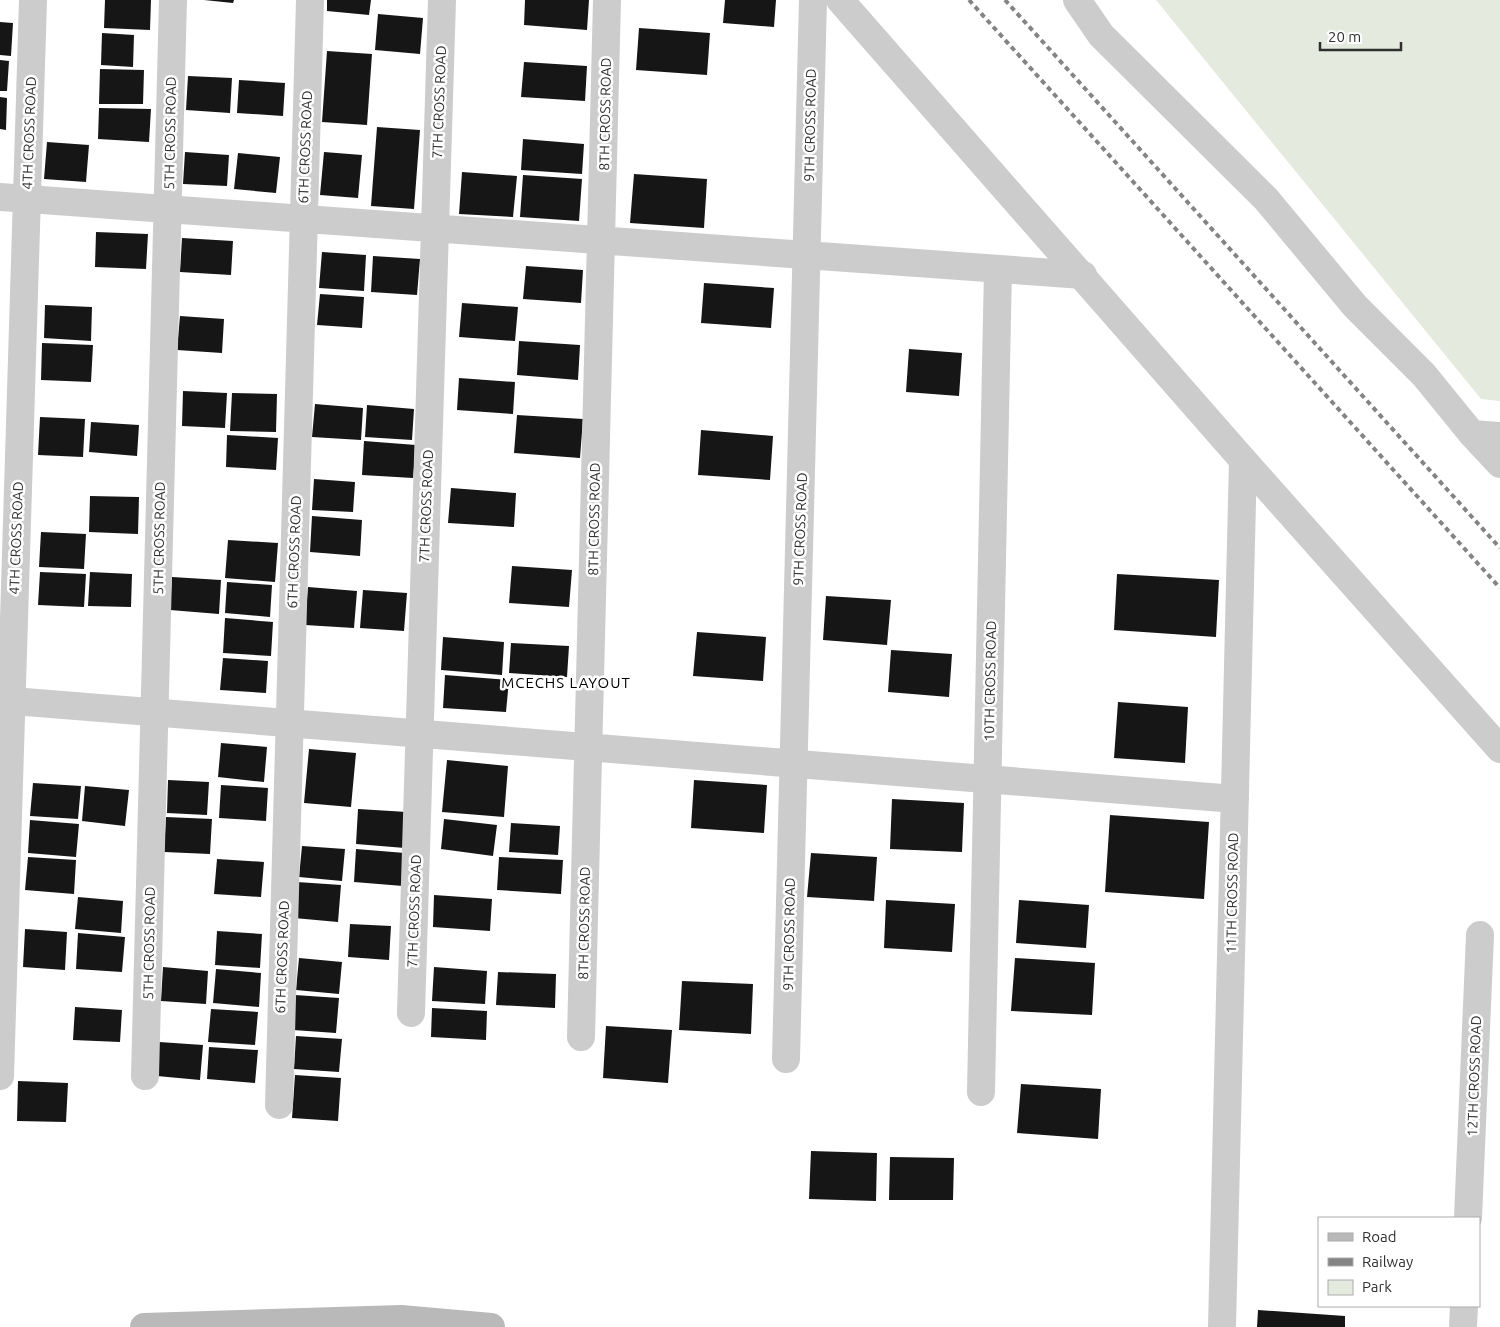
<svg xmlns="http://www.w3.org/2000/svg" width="1500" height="1327" viewBox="0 0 1500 1327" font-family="Ubuntu,sans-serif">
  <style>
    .green { fill: #e4ebde }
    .building { fill: #161616 }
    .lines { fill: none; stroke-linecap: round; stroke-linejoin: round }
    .minor { stroke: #ccc; stroke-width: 28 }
    .tertiary { stroke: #ccc; stroke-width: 28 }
    .secondary { stroke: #b9b9b9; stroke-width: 28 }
    .rail { stroke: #848484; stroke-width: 4; stroke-dasharray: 5 4; stroke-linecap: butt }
    .labels { text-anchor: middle; stroke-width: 5; stroke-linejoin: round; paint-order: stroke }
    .street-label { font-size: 14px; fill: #2f2f2f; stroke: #fff }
    .neighbourhood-label { font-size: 15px; letter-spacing: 1px; fill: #000; stroke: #fff }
  </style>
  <rect width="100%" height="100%" fill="#fff"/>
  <path class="green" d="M 1156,0 L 1500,0 L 1500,401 L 1481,399 Z"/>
  <path class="building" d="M 105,0 L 151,0 L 150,30 L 104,28 Z
    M 204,0 L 234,0 L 233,3 Z
    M 327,0 L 371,0 L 369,15 L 327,11 Z
    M 525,0 L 589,0 L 587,30 L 524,25 Z
    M 725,0 L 776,0 L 774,27 L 723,23 Z
    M 378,14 L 423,18 L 420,54 L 375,50 Z
    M 0,22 L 13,23 L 11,56 L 0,55 Z
    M 639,28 L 710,33 L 707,75 L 636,70 Z
    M 102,33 L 134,35 L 133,67 L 101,65 Z
    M 327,51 L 372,54 L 367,125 L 322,122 Z
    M 0,60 L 9,61 L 7,91 L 0,91 Z
    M 524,62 L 587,66 L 585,101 L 521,97 Z
    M 100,69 L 144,70 L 143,104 L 99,104 Z
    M 188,76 L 232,78 L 230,113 L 186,110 Z
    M 239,80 L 285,83 L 283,116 L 237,113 Z
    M 0,97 L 7,98 L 6,130 L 0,129 Z
    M 99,108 L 151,109 L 149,142 L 98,139 Z
    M 377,127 L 420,130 L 414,209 L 371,206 Z
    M 523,139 L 584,144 L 582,174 L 521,170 Z
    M 47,142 L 89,145 L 86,182 L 44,179 Z
    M 185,152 L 229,155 L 227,186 L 183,184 Z
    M 324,152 L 362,155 L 358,198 L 320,195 Z
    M 238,153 L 280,157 L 276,193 L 234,189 Z
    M 462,172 L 517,176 L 513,217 L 459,214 Z
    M 634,174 L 707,179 L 704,228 L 630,223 Z
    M 523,175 L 582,179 L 579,221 L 520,217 Z
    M 96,232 L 148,234 L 146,269 L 95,267 Z
    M 182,238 L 233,241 L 231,275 L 180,272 Z
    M 322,252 L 366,255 L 364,291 L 319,288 Z
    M 373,256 L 420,259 L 417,295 L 371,292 Z
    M 526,266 L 583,270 L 581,303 L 523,299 Z
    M 704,283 L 774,288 L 771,328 L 701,323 Z
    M 320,294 L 364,297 L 362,328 L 317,325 Z
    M 462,303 L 518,307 L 515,341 L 459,337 Z
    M 45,305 L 92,307 L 91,341 L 44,338 Z
    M 180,316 L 224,319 L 222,353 L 177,350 Z
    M 519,341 L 580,345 L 578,380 L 517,375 Z
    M 42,343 L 93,345 L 91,382 L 41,380 Z
    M 909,349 L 962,353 L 959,396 L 906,392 Z
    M 459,378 L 515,382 L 513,414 L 457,410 Z
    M 183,391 L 227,393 L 225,428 L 182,426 Z
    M 232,393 L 277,394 L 276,432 L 230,431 Z
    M 315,404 L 363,408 L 361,440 L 312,437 Z
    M 367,405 L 414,409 L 412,440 L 365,437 Z
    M 517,415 L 583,419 L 580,458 L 514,453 Z
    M 40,417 L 85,419 L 83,457 L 38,455 Z
    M 91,422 L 139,425 L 137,456 L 89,452 Z
    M 701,430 L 773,436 L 770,480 L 698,475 Z
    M 227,435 L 278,438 L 276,470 L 226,467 Z
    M 364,441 L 416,445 L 413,478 L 362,475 Z
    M 314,479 L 355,482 L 353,512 L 312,510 Z
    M 451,488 L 516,493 L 514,527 L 448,523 Z
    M 90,496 L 139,497 L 138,534 L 89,532 Z
    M 312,516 L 362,520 L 360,556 L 310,552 Z
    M 41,532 L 86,534 L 84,569 L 39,567 Z
    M 228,540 L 278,543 L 275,582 L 225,578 Z
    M 512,566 L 572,570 L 569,607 L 509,603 Z
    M 40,572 L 86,574 L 84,607 L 38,605 Z
    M 90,572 L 132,574 L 131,607 L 88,606 Z
    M 1117,574 L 1219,580 L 1216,637 L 1114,630 Z
    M 172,577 L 221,580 L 219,614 L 170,610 Z
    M 227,582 L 272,585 L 270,617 L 225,613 Z
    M 308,587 L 357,591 L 354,628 L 305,625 Z
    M 363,590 L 407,593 L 404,631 L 360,628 Z
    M 826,596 L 891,600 L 887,645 L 823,640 Z
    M 225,618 L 273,622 L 271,656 L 223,653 Z
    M 697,632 L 766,637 L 763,681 L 693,676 Z
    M 443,637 L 504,642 L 502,675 L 441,670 Z
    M 511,643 L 569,646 L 567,677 L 509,673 Z
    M 891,650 L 952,654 L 949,697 L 888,692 Z
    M 223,658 L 268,661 L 266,693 L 220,690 Z
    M 445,675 L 509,680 L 506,712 L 443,708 Z
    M 1118,702 L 1188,707 L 1185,763 L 1114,758 Z
    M 221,743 L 267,747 L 264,782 L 218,777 Z
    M 309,749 L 356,753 L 351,807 L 304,803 Z
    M 447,760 L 508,766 L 504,817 L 442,812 Z
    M 168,780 L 209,782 L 207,815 L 167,813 Z
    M 694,780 L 767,785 L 764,833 L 691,828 Z
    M 33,783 L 81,786 L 78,819 L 30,816 Z
    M 221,785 L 268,788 L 266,821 L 219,818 Z
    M 85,786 L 129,790 L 125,826 L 82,821 Z
    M 892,799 L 964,803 L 962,852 L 890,849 Z
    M 358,809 L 407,812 L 405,848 L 356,844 Z
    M 1110,815 L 1209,822 L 1204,899 L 1105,892 Z
    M 166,817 L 212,819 L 210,854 L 164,852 Z
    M 444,819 L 497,825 L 493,856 L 441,849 Z
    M 30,820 L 79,824 L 76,857 L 28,853 Z
    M 511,823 L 560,826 L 558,855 L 509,852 Z
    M 302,846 L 345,849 L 342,881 L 299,877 Z
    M 356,849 L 405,853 L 403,886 L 354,882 Z
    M 811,853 L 877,857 L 874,901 L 807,897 Z
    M 28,857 L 76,860 L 74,894 L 25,890 Z
    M 499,857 L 563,860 L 561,894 L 497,890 Z
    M 217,859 L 264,862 L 261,897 L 214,894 Z
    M 297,882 L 341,885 L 338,922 L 294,918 Z
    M 434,895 L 492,899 L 490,931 L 433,927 Z
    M 78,897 L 123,901 L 121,933 L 75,929 Z
    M 886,900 L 955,904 L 952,952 L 884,948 Z
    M 1019,900 L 1089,905 L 1086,948 L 1016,943 Z
    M 350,924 L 391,926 L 389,960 L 348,957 Z
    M 25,929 L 67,932 L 65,970 L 23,967 Z
    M 217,931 L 262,934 L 260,968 L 215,965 Z
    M 78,933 L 125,937 L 122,972 L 76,969 Z
    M 299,958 L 342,962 L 339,994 L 296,990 Z
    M 1015,958 L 1095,963 L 1092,1015 L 1011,1011 Z
    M 163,967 L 208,971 L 206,1004 L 161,1001 Z
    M 434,967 L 487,971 L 485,1004 L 432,1001 Z
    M 216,969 L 261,973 L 259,1007 L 213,1003 Z
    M 498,972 L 556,974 L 555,1008 L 496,1005 Z
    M 682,981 L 753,984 L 751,1034 L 679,1030 Z
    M 295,995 L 339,998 L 336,1033 L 293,1030 Z
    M 75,1007 L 122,1010 L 120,1042 L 73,1040 Z
    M 432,1008 L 487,1011 L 486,1040 L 431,1037 Z
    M 211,1009 L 258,1012 L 255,1045 L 208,1042 Z
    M 606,1026 L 672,1030 L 668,1083 L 603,1078 Z
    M 296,1036 L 342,1039 L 339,1072 L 294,1069 Z
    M 159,1042 L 203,1045 L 200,1080 L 157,1076 Z
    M 209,1047 L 258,1050 L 255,1083 L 207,1079 Z
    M 295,1075 L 341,1078 L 338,1121 L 292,1118 Z
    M 18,1081 L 68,1083 L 66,1122 L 17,1121 Z
    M 1021,1084 L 1101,1089 L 1098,1139 L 1017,1133 Z
    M 811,1151 L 877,1153 L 876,1201 L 809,1199 Z
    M 890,1157 L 954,1158 L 953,1200 L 889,1200 Z
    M 1258,1310 L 1345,1316 L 1345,1327 L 1257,1327 Z"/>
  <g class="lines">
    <path class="minor" d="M 1077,0 L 1101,35 L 1266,199 L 1355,306 L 1424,375 L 1472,434
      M 0,197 L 1083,275
      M 1500,436 L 1472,434 L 1500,464
      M 0,700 L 1235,799
      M 411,1013 L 442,0
      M 581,1037 L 607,0
      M 786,1059 L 813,0
      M 0,1076 L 33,0
      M 145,1076 L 173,0
      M 981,1092 L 998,269
      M 279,1105 L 310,0
      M 1468,1218 L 1480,935
      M 1222,1327 L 1243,460
      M 1463,1327 L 1464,1306"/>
    <path class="tertiary" d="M 840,0 L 1243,460 L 1500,749"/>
    <path class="secondary" d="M 144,1327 L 401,1319 L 491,1327"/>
    <path class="rail" d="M 969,0 L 1500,588
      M 1005,0 L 1500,548"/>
  </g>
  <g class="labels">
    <g class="street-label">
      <text transform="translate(439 102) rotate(-88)" y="5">7TH CROSS ROAD</text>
      <text transform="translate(605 114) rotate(-89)" y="5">8TH CROSS ROAD</text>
      <text transform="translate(810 125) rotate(-89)" y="5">9TH CROSS ROAD</text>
      <text transform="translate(29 133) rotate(-88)" y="5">4TH CROSS ROAD</text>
      <text transform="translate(170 133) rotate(-89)" y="5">5TH CROSS ROAD</text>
      <text transform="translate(305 147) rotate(-88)" y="5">6TH CROSS ROAD</text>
      <text transform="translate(426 506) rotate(-88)" y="5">7TH CROSS ROAD</text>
      <text transform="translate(594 519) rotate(-89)" y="5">8TH CROSS ROAD</text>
      <text transform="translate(800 529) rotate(-88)" y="5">9TH CROSS ROAD</text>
      <text transform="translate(16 538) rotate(-88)" y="5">4TH CROSS ROAD</text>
      <text transform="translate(159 538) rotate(-89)" y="5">5TH CROSS ROAD</text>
      <text transform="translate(294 552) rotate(-88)" y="5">6TH CROSS ROAD</text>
      <text transform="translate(990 681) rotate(-89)" y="5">10TH CROSS ROAD</text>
      <text transform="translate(1232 893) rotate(-89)" y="5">11TH CROSS ROAD</text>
      <text transform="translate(414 911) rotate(-88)" y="5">7TH CROSS ROAD</text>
      <text transform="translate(584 923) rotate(-89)" y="5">8TH CROSS ROAD</text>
      <text transform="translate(789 934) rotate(-89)" y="5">9TH CROSS ROAD</text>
      <text transform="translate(149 943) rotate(-89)" y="5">5TH CROSS ROAD</text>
      <text transform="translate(282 957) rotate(-88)" y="5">6TH CROSS ROAD</text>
      <text transform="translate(1474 1076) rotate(-88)" y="5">12TH CROSS ROAD</text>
    </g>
    <g class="neighbourhood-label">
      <text x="566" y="688">MCECHS LAYOUT</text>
    </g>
  </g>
  <rect x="1318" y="1217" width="162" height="90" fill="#ffffff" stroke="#acacac"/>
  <rect x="1328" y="1233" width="25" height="8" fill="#b9b9b9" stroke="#acacac"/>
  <text x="1362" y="1242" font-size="15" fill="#2f2f2f">Road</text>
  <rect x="1328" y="1258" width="25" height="8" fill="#848484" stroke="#acacac"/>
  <text x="1362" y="1267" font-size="15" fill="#2f2f2f">Railway</text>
  <rect x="1328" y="1280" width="25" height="15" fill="#e4ebde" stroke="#acacac"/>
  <text x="1362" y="1292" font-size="15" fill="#2f2f2f">Park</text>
  <path d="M1320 42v8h81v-8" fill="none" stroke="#2f2f2f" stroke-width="2.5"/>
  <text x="1328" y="42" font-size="15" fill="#2f2f2f" stroke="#ffffff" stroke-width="4" paint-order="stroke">20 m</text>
</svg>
